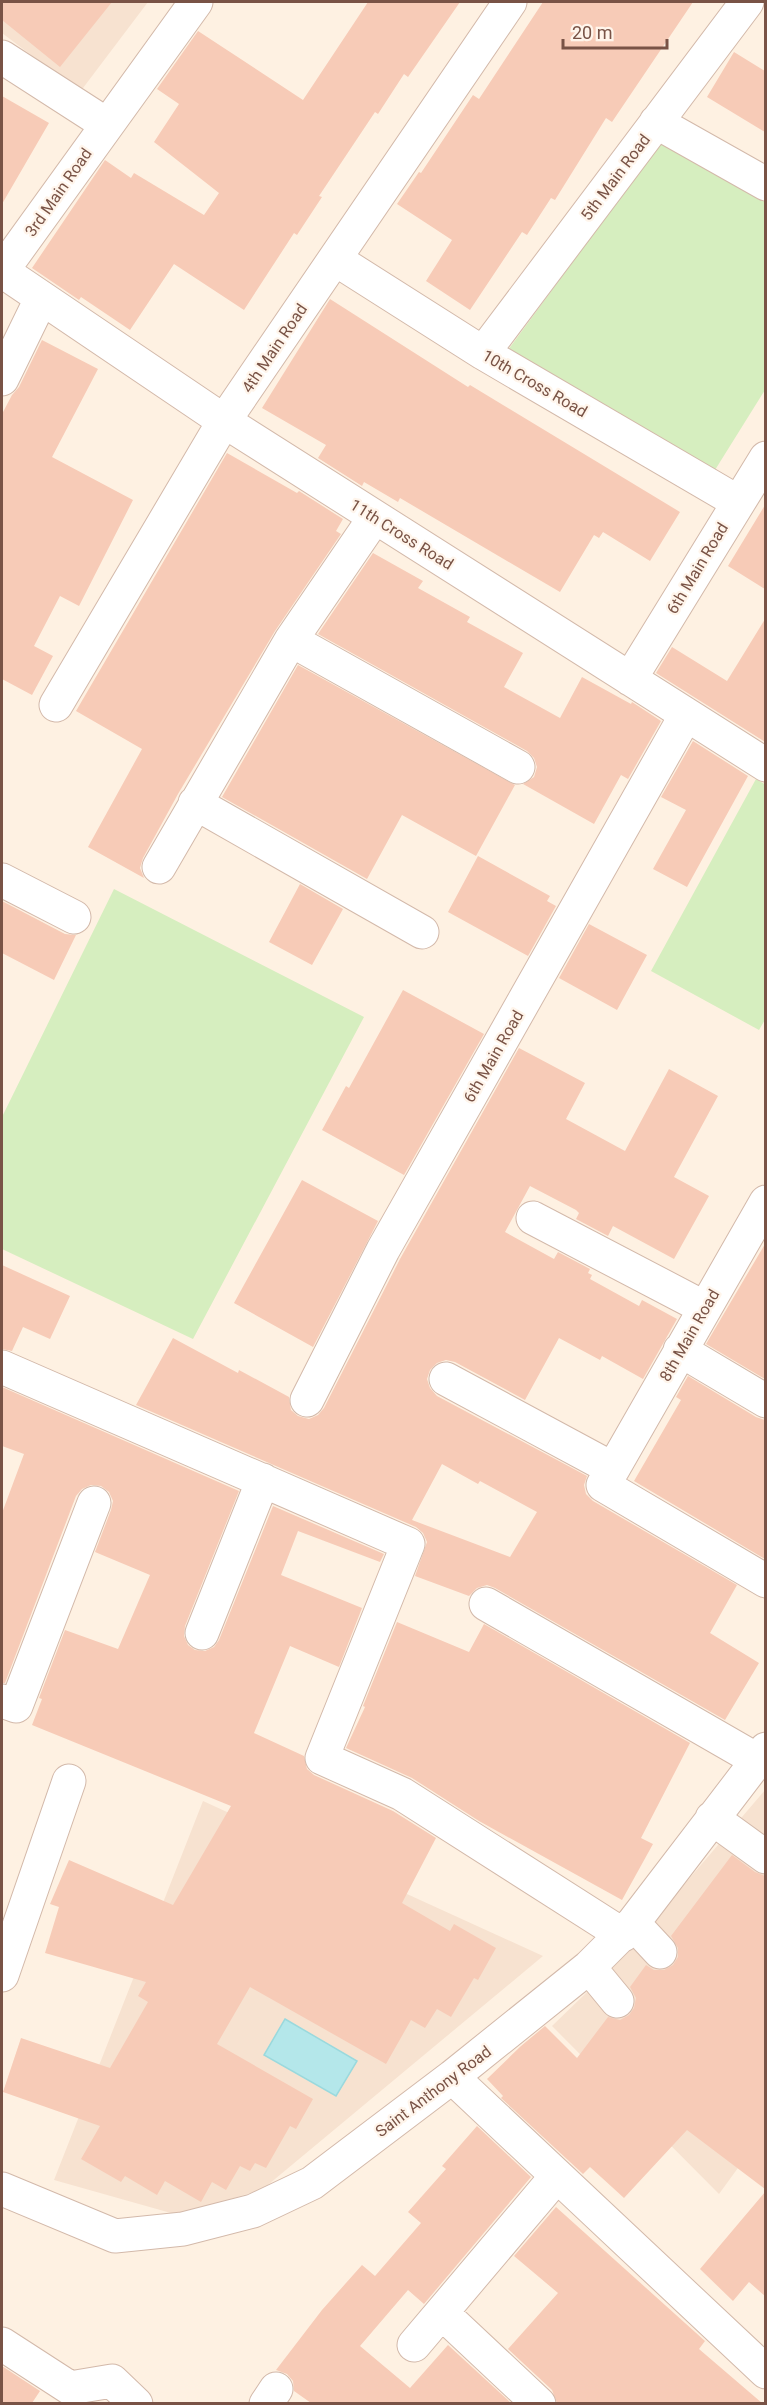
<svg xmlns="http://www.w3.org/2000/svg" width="767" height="2405" viewBox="0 0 767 2405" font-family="Roboto,sans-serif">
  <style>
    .residential { fill: #f7e2d0 }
    .green { fill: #d6eebf }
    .water { fill: #b4e7ea; stroke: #9ad9dd; stroke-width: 1.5 }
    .building { fill: #f7cbb7; fill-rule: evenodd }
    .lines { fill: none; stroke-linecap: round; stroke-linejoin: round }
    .minor-casing { stroke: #d3b9aa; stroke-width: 35 }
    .minor { stroke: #fff; stroke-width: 33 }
    .labels { text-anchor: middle; stroke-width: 4.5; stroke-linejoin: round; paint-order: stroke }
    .street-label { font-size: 16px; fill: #795346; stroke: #fff5eb }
  </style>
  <rect width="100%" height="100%" fill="#fef1e2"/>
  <path class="residential" d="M 2,2 L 148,2 L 80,92 L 2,33 Z
    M 765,1790 L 765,2131 L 719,2194 L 552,2026 L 617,1963 Z
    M 203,1801 L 543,1956 L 263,2189 L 178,2215 L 54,2180 Z"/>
  <path class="green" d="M 663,139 L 765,198 L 765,390 L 715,470 L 505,354 Z
    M 756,779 L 766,785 L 766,1018 L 759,1030 L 651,971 Z
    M 114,889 L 364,1017 L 193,1339 L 2,1249 L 2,1117 Z"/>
  <path class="water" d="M 285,2019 L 357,2061 L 336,2096 L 264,2055 Z"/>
  <path class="building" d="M 2,2 L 112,2 L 60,67 L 2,20 Z
    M 368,2 L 460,2 L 408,77 L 404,74 L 378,114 L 375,112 L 319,196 L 322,197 L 297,235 L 294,233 L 244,310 L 174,264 L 130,330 L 81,297 L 79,300 L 32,268 L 105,160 L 131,178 L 134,173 L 204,215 L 219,193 L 154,142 L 179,104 L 157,89 L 198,31 L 303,100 Z
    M 543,2 L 693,2 L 612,122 L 606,118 L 555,200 L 551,198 L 527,235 L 522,232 L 470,310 L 426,281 L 452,240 L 397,204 L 419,172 L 421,173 L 473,95 L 479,99 Z
    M 734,52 L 765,71 L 765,132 L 707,97 Z
    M 2,96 L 49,123 L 2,204 Z
    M 330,299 L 468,387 L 470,385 L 680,512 L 650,561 L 603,532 L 599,538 L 594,535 L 560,592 L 400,498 L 398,502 L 364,482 L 362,486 L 318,458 L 326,445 L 262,408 Z
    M 42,340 L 98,369 L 52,457 L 133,500 L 79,606 L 60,596 L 34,646 L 53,656 L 32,695 L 2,679 L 2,414 L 12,395 L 19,387 Z
    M 227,453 L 297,493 L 299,491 L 343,519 L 336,531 L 341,534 L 275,631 L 178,794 L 143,858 L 140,868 L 144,878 L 88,847 L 142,749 L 76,711 Z
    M 765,505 L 765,589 L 728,566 Z
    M 373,553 L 423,581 L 418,588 L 470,617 L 467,622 L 523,653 L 504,687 L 560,718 L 582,677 L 631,704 L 632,702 L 661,721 L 628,779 L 621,775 L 594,824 L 523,784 L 534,777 L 537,767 L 534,758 L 527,751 L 318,634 Z
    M 765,619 L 765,742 L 656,673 L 672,647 L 727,681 Z
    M 298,665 L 515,785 L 476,856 L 402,815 L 367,879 L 222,797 Z
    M 693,741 L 748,776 L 687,887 L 653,869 L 686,810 L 661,797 Z
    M 478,856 L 550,896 L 547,901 L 556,906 L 528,956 L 448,912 Z
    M 300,884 L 343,909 L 312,965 L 269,942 Z
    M 2,901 L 65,934 L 76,935 L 54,980 L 2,953 Z
    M 589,924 L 647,955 L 617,1010 L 559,978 Z
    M 403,990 L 484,1034 L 404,1175 L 322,1130 L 346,1086 L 349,1088 Z
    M 519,1048 L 585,1083 L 566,1119 L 625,1151 L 669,1069 L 718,1096 L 674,1177 L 709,1196 L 674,1259 L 613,1226 L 608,1236 L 576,1219 L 579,1213 L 576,1210 L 530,1186 L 505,1232 L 554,1259 L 558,1252 L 590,1269 L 588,1273 L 592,1275 L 590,1279 L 639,1306 L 642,1300 L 677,1319 L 643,1379 L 602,1356 L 600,1360 L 559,1338 L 525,1400 L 455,1362 L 446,1360 L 437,1363 L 430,1370 L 427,1379 L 430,1388 L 437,1396 L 587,1476 L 584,1485 L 586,1494 L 593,1501 L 737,1585 L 710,1633 L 759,1663 L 725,1720 L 495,1588 L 487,1585 L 477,1588 L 469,1596 L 415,1576 L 427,1542 L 423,1533 L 416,1527 L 136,1405 L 173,1338 L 238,1373 L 239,1370 L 289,1397 L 291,1410 L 298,1416 L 309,1419 L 318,1415 L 324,1408 L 400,1259 ZM 442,1464 L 478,1484 L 480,1481 L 537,1512 L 510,1557 L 412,1520 Z
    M 302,1180 L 378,1221 L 313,1347 L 234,1303 Z
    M 765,1244 L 765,1379 L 706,1344 Z
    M 2,1265 L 70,1296 L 50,1339 L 23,1327 L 12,1351 L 2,1349 Z
    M 688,1376 L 756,1417 L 765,1420 L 765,1559 L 634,1481 L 681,1400 L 676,1397 Z
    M 2,1387 L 239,1491 L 185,1626 L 184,1636 L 188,1645 L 195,1650 L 205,1651 L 214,1647 L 219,1640 L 273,1506 L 384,1554 L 380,1562 L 298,1531 L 281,1575 L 362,1608 L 339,1667 L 290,1646 L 254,1733 L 304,1756 L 307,1769 L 314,1775 L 393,1811 L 436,1838 L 402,1903 L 450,1931 L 454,1924 L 496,1948 L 478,1980 L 474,1978 L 451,2017 L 437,2009 L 425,2028 L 411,2020 L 386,2064 L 250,1987 L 217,2044 L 313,2099 L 296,2129 L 290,2126 L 266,2168 L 255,2163 L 250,2171 L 240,2166 L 226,2190 L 212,2182 L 201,2202 L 165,2181 L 157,2195 L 125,2176 L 121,2182 L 81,2159 L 100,2126 L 3,2092 L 21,2038 L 110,2068 L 148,2002 L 138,1996 L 146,1982 L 45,1953 L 59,1907 L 50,1904 L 69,1860 L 173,1905 L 231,1806 L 32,1725 L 42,1699 L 39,1698 L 65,1630 L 118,1649 L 150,1575 L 95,1552 L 111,1510 L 113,1501 L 109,1492 L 101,1486 L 91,1485 L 82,1489 L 76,1496 L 5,1683 L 2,1683 L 2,1513 L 24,1454 L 2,1446 Z
    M 397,1622 L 469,1652 L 484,1624 L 690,1743 L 641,1838 L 653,1844 L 622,1900 L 479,1821 L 412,1778 L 346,1748 L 365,1707 L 363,1706 Z
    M 732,1855 L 755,1872 L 765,1876 L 765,2189 L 687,2130 L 624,2198 L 590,2167 L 583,2174 L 501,2098 L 503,2096 L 487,2079 L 521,2046 L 545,2026 L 577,2058 L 608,2017 L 620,2020 L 629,2015 L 634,2008 L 636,1998 L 630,1987 L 646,1965 L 654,1970 L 664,1970 L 673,1965 L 678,1957 L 678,1948 L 671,1936 Z
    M 477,2126 L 531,2177 L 424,2304 L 408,2290 L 360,2346 L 410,2388 L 448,2345 L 511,2403 L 311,2403 L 294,2391 L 293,2381 L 287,2374 L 276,2370 L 322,2310 L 362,2265 L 375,2276 L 421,2223 L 408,2212 L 446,2169 L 442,2166 Z
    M 765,2192 L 765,2296 L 749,2282 L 733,2301 L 700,2269 Z
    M 556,2207 L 705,2341 L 699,2349 L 762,2403 L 557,2403 L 552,2390 L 508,2349 L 558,2293 L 514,2256 Z
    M 2,2366 L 40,2391 L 32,2403 L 2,2403 Z"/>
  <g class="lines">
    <g class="minor-casing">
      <path id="minor" d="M 196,2 L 2,271 L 224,421 L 766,765
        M 2,57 L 106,124
        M 656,122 L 766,184
        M 335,259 L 483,353 L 738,502
        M 483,353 L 747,2
        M 2,379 L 41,299
        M 291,640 L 518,767
        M 630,679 L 766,458
        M 56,705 L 224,421 L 510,2
        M 195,803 L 422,932
        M 159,867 L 291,640 L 375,517
        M 2,880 L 74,917
        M 533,1218 L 705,1308
        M 680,1350 L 766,1401
        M 2,1367 L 408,1544 L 322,1758 L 402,1794 L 623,1935
        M 446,1379 L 613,1469 L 603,1485 L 766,1581
        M 307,1400 L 383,1250 L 686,715
        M 613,1469 L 766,1202
        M 486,1604 L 757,1760
        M 202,1633 L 263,1480
        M 2,1701 L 16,1706 L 94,1503
        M 712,1818 L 766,1857
        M 633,1923 L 660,1952
        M 589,1967 L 617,2001
        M 2,1975 L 69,1781
        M 452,2077 L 766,2372
        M 2,2189 L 115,2236 L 183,2229 L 253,2211 L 312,2183 L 452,2077 L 589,1967 L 633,1923 L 766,1749
        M 442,2313 L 539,2404
        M 2,2344 L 70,2388 L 112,2381 L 136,2404
        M 414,2345 L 556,2177
        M 266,2404 L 276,2389"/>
    </g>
    <use href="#minor" class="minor"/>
  </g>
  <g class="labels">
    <g class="street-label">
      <text transform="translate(615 177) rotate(-53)" y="6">5th Main Road</text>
      <text transform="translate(58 192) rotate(-55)" y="6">3rd Main Road</text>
      <text transform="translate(274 348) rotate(-56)" y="6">4th Main Road</text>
      <text transform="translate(535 383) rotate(30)" y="6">10th Cross Road</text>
      <text transform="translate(402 534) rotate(32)" y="6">11th Cross Road</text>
      <text transform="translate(697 568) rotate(-59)" y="6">6th Main Road</text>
      <text transform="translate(493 1056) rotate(-60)" y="6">6th Main Road</text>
      <text transform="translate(689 1335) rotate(-60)" y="6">8th Main Road</text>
      <text transform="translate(433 2091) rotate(-37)" y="6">Saint Anthony Road</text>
    </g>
  </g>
  <rect width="767" height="2405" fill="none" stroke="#795346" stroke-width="6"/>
  <path d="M563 39v9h104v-9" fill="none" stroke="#795346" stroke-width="3"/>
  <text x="572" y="39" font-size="18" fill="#795346" stroke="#fff5eb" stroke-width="4.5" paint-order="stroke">20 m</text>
</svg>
